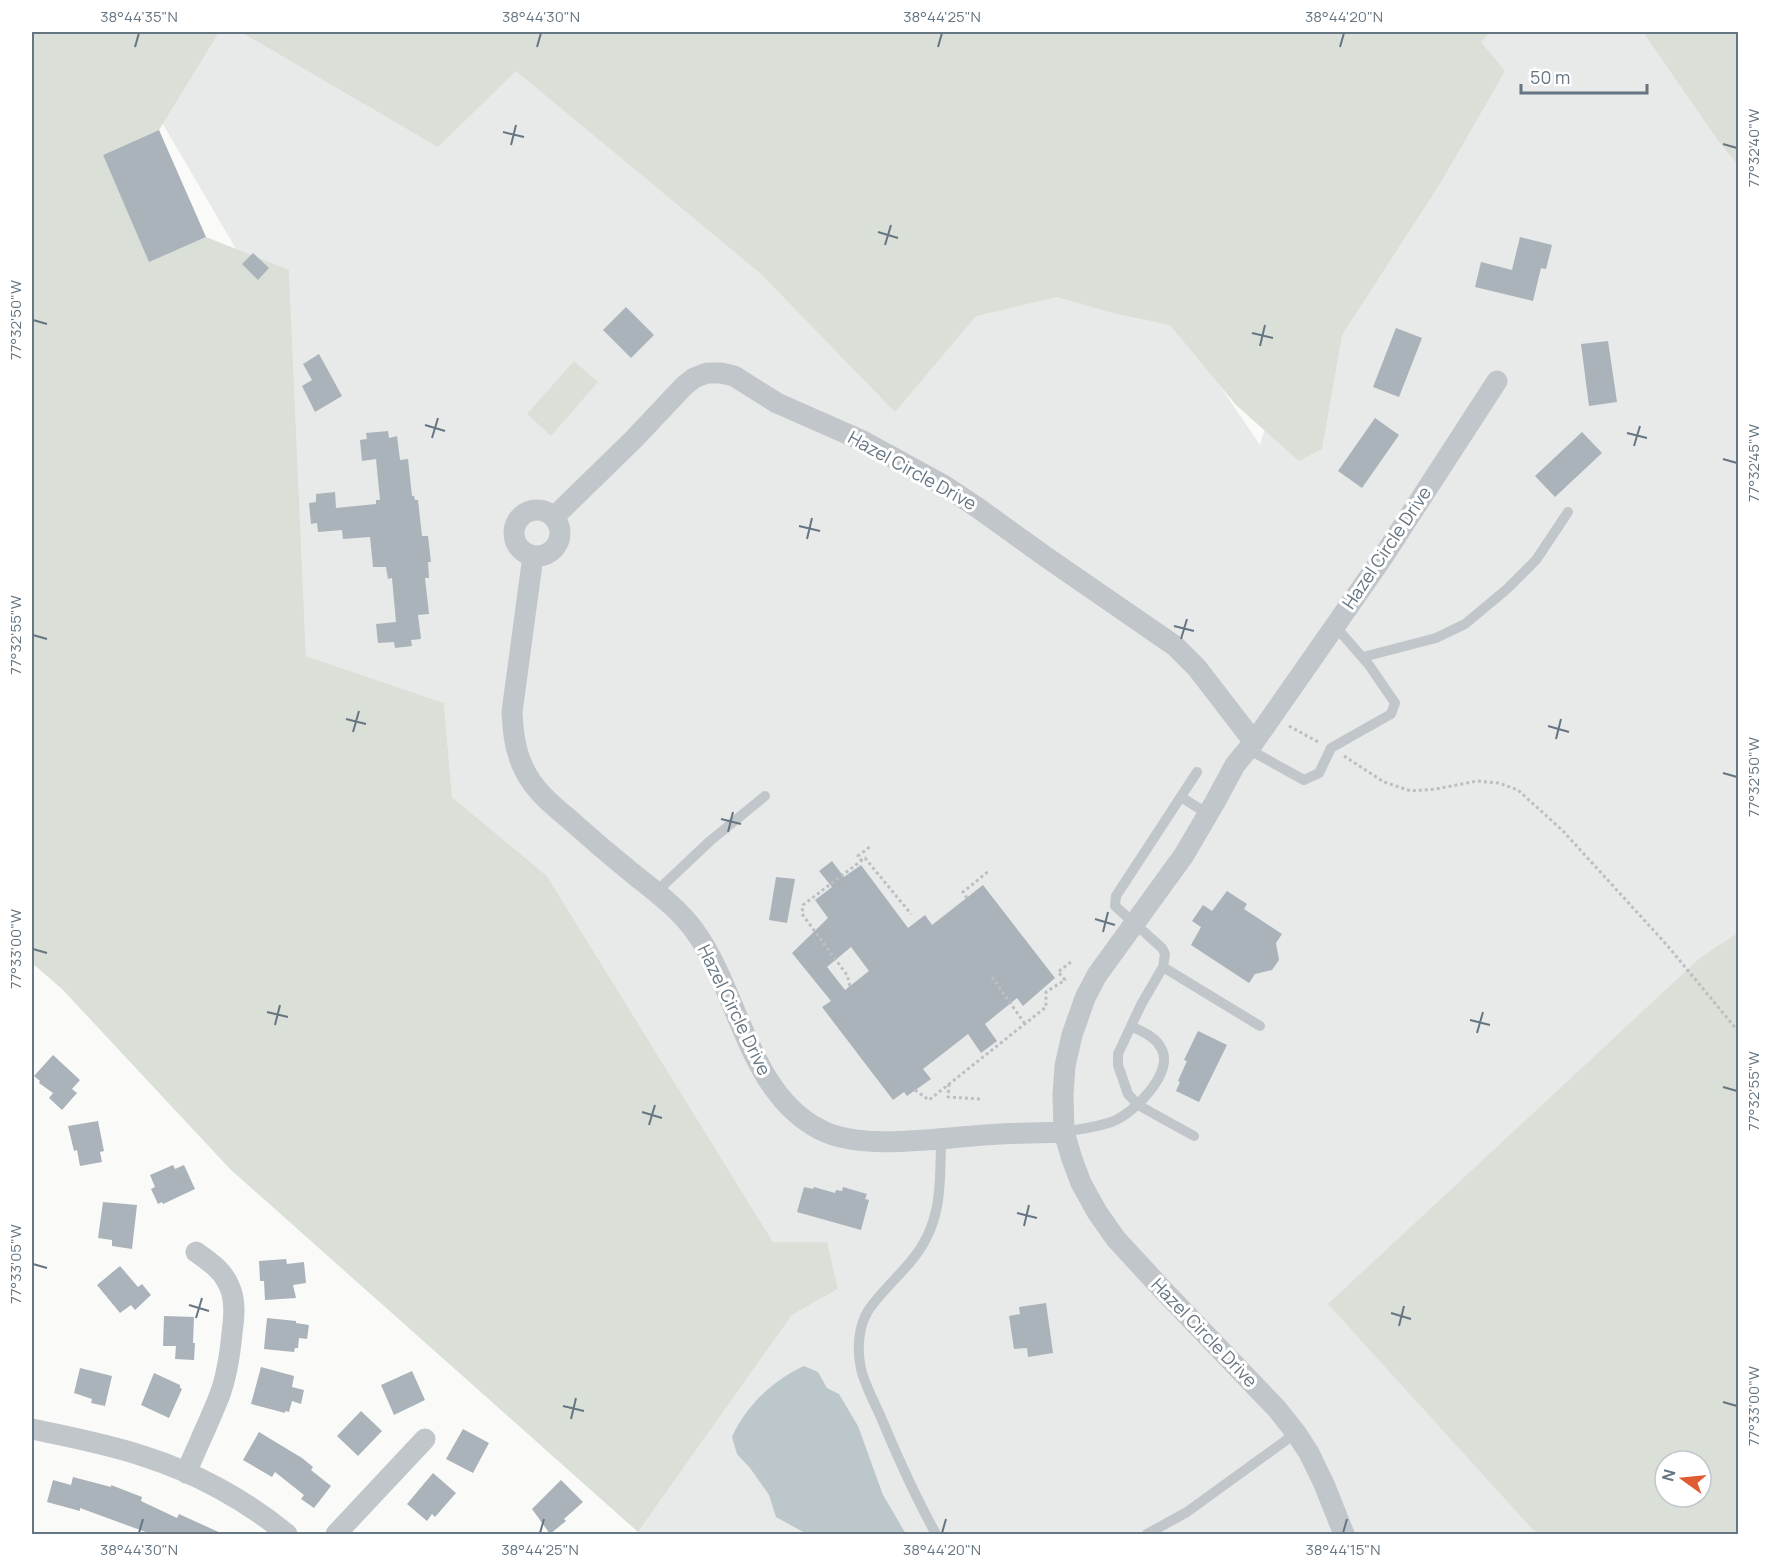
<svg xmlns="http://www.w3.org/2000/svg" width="1770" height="1566" viewBox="0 0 1770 1566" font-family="Manrope,sans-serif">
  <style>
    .built { fill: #e8e9e9; fill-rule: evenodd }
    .green { fill: #dadfd7; fill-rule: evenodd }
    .water { fill: #bcc7cc }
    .building { fill: #aab3b9; fill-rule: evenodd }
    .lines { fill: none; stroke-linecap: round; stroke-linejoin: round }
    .path { stroke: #bbbfc2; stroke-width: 3; stroke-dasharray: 3 3; stroke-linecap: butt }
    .lane { stroke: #c1c6ca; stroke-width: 10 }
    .street { stroke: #c1c6ca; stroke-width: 21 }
    .ticks { fill: none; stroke: #657582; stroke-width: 2 }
    .labels { text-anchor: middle; stroke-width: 6; stroke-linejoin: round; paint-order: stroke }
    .street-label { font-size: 18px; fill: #657582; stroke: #fff }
    .neatline { fill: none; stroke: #657582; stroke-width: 2 }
    .ticks-label { font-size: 15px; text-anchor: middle; fill: #657582 }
  </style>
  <rect width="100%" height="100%" fill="#fafaf8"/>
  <path class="built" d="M 162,32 L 486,32 L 1164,303 L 1260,445 L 1297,317 L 1430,32 L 1674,32 L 1738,130 L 1738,1534 L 642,1534 L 638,1532 L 792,1315 L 838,1289 L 826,1242 L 773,1242 L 547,876 L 452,797 L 444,703 L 306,656 L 289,270 L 236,249 L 136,78 ZM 1665,1461 L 1701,1461 L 1701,1497 L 1665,1497 Z"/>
  <path class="green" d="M 32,32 L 219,32 L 159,130 L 103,155 L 149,261 L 206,237 L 289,270 L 306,656 L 444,703 L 452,797 L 547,876 L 773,1242 L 827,1242 L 838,1289 L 792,1315 L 638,1532 L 230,1169 L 62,989 L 32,963 Z
    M 241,32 L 1490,32 L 1481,42 L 1505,71 L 1441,182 L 1342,335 L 1322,449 L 1299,461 L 1236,405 L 1170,325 L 1113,313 L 1057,297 L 976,316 L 895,412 L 760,273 L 516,71 L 438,147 Z
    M 1643,32 L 1738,32 L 1738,165 L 1717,139 Z
    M 574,361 L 598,382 L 551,436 L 527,414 Z
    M 1738,933 L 1738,1534 L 1537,1534 L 1328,1304 L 1701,957 ZM 1665,1461 L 1701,1461 L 1701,1497 L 1665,1497 Z"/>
  <path class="water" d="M 804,1366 L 818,1372 L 827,1388 L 839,1394 L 858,1426 L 883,1495 L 906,1534 L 807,1534 L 776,1517 L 769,1495 L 750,1468 L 737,1454 L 732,1437 C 746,1406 773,1380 804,1366 Z"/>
  <path class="building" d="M 159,130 L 206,237 L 149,262 L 103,155 Z
    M 1520,237 L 1552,245 L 1546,269 L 1541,268 L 1533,301 L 1475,287 L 1481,262 L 1512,270 Z
    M 253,253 L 269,268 L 258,280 L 242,264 Z
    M 626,307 L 654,335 L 631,358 L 603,330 Z
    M 1396,328 L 1422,338 L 1399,397 L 1373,387 Z
    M 1608,341 L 1617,402 L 1589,406 L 1581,344 Z
    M 319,354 L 342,396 L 315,412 L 302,386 L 312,380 L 303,364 Z
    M 1375,418 L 1399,435 L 1362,488 L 1338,471 Z
    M 388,431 L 389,438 L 397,436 L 400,460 L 408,459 L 412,496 L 414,496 L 415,500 L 418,500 L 422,536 L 428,536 L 431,562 L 428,562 L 429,578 L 425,578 L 429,614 L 418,615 L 421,639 L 411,640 L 412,646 L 395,648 L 394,642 L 378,643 L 376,624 L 396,622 L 392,578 L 388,579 L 386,567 L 373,567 L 370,537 L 343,539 L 342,530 L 318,532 L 317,523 L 311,524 L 309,503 L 316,502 L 316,494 L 335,492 L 336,508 L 376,504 L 376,500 L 380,500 L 376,459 L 362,461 L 360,440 L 367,439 L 366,433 Z
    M 1582,432 L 1602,453 L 1555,497 L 1535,476 Z
    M 832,861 L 844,877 L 861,865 L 908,928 L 925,915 L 932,925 L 983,885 L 1055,978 L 1023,1006 L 1017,998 L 985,1024 L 997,1041 L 981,1053 L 968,1034 L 923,1069 L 931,1079 L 907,1096 L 904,1092 L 893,1100 L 822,1007 L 831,1001 L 792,953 L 828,918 L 815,900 L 832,887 L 819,871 ZM 851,947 L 869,971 L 845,990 L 827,967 Z
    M 776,877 L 795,879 L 787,923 L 769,920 Z
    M 1227,891 L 1247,904 L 1244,909 L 1282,934 L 1276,943 L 1279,960 L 1272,970 L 1255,974 L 1249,983 L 1191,945 L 1201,927 L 1192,921 L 1203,905 L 1212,911 Z
    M 1198,1031 L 1227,1045 L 1199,1102 L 1176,1091 L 1180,1082 L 1178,1081 L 1187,1061 L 1184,1060 Z
    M 53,1055 L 80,1080 L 72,1089 L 77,1093 L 62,1110 L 49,1098 L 53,1093 L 39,1083 L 40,1081 L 34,1076 Z
    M 98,1121 L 104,1151 L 100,1152 L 102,1162 L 80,1166 L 77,1150 L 74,1151 L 68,1126 Z
    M 173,1165 L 175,1169 L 184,1165 L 195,1189 L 163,1204 L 162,1202 L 158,1204 L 151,1189 L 155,1187 L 150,1175 Z
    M 804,1187 L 813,1189 L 814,1187 L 835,1193 L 836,1190 L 842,1191 L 843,1187 L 867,1194 L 865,1199 L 869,1200 L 861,1230 L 797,1212 Z
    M 103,1202 L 137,1205 L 132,1249 L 112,1246 L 112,1240 L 98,1238 Z
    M 286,1259 L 287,1264 L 304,1262 L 306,1283 L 293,1285 L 296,1298 L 265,1300 L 264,1281 L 260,1281 L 259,1261 Z
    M 120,1266 L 138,1287 L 142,1284 L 151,1295 L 135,1310 L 131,1305 L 120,1313 L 97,1285 Z
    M 1046,1303 L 1053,1353 L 1028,1357 L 1027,1348 L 1014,1349 L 1009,1316 L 1020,1314 L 1019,1307 Z
    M 164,1316 L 194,1317 L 193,1343 L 195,1343 L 194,1360 L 175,1359 L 176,1346 L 163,1346 Z
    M 267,1318 L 296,1321 L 296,1323 L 309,1325 L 307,1339 L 299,1338 L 298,1348 L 295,1348 L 294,1352 L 264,1349 Z
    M 261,1367 L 294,1376 L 292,1387 L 304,1390 L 301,1404 L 292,1401 L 289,1412 L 285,1411 L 285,1413 L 251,1404 Z
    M 80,1368 L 112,1376 L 105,1406 L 91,1403 L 92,1399 L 74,1393 Z
    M 412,1371 L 425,1400 L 394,1415 L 381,1385 Z
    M 154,1373 L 180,1385 L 180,1388 L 182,1389 L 169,1418 L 141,1405 Z
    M 361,1411 L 382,1431 L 358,1456 L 337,1436 Z
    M 463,1429 L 489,1443 L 473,1473 L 446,1459 Z
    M 259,1432 L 302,1458 L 313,1467 L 311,1470 L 331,1486 L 314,1508 L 301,1499 L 304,1495 L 275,1472 L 272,1477 L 243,1460 Z
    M 433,1473 L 456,1493 L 435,1517 L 432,1514 L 427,1521 L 407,1504 Z
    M 73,1477 L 111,1487 L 111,1485 L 142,1497 L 141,1501 L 177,1518 L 179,1514 L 223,1534 L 151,1534 L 80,1508 L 80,1511 L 47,1502 L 53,1480 L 71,1485 Z
    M 561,1480 L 583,1502 L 564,1519 L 566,1521 L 550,1534 L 532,1509 Z"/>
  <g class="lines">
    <path class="path" d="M 1289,726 L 1320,743
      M 1344,756 L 1384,782 L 1411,791 L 1436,789 L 1477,781 L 1499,783 L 1518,790 L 1563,831 L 1666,944 L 1738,1031
      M 862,861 L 858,856 L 871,846
      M 967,898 L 963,892 L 990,870
      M 992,977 L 1025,1024
      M 850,986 L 847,975 L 802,914 L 803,905 L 865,858 L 911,914
      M 949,1084 L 948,1097 L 980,1099
      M 915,1090 L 929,1100 L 1046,1007 L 1046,992 L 1065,980 L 1058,972 L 1072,961"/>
    <path class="lane" d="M 1363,657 L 1436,638 L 1465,624 L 1507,589 L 1536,560 L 1568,512
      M 1254,743 L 1257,754 L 1304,780 L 1319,773 L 1331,748 L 1391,714 L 1395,703 L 1369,665 L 1335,626
      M 1181,797 L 1208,814
      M 656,892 L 710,841 L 765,796
      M 1163,967 L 1260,1026
      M 1131,1026 L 1142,1003 L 1163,967 L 1165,954 L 1162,948 L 1115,906 L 1116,896 L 1197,772
      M 1064,1132 C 1080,1129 1099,1127 1114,1121 C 1135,1112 1175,1072 1161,1048 C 1155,1036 1142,1032 1131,1026 L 1118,1054 L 1118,1065 L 1128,1094 L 1138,1105 L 1194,1136
      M 936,1534 C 915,1496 897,1456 880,1415 C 873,1400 865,1385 861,1369 C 857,1351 858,1327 868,1311 C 879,1294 899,1276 912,1260 C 943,1223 940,1183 941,1139
      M 1147,1534 L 1187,1512 L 1296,1433"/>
    <path class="street" d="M514 533a23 23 0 1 1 46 0a23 23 0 1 1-46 0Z
      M 554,517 L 634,439 L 684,386 L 694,378 L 707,373 L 721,373 L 734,376 L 777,403 L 861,440 L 945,486 L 978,508 L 1046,557 L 1175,646 L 1197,668 L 1254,742
      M 533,556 L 512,712 C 513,732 515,751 524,769 C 534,790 551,804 569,819 C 589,837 610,855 631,872 C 653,890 677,907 694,930 C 739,991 748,1094 821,1130 C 859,1150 930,1139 973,1136 C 1003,1133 1034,1133 1064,1132
      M 32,1429 C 69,1437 107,1444 143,1456 C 194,1472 246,1500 287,1534
      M 186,1473 C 197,1447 209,1422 219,1397 C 227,1376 230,1355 232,1333 C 234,1319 236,1302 230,1288 C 224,1271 210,1262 196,1252
      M 336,1534 L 425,1439
      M 1344,1534 L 1324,1484 L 1309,1453 L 1296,1433 L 1277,1409 L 1162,1289 L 1116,1239 L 1097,1212 L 1081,1183 L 1072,1159 L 1064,1132 L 1063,1095 L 1065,1066 L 1072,1035 L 1085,998 L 1097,975 L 1184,855 L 1215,802 L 1235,765 L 1254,742 L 1381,560 L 1497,381"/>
  </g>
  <path class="ticks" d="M 135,47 L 139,33M 537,47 L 541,33M 938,47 L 942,33M 1340,47 L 1344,33M 503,132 L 524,137M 1723,144 L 1737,148M 511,145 L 516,125M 878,232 L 898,238M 885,245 L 891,225M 33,320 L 47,324M 1252,333 L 1273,338M 1260,346 L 1265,325M 425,425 L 445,431M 1627,433 L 1647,438M 432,438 L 438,418M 1634,446 L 1640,426M 1723,459 L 1737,463M 799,526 L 820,531M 807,539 L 812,518M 1174,626 L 1194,631M 33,635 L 47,639M 1181,639 L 1187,619M 346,719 L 366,724M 1548,726 L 1569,732M 353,732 L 359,711M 1556,739 L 1561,719M 1723,773 L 1737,777M 721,819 L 741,824M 728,832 L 733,812M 1095,919 L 1115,925M 1103,932 L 1108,912M 33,949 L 47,953M 267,1012 L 288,1017M 1470,1020 L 1490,1025M 275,1025 L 280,1005M 1477,1033 L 1483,1012M 1723,1087 L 1737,1091M 642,1112 L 662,1118M 649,1125 L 655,1105M 1017,1213 L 1037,1218M 1024,1226 L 1029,1205M 33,1264 L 47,1268M 189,1305 L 209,1311M 1391,1313 L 1411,1319M 196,1318 L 202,1298M 1399,1326 L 1404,1306M 1723,1402 L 1737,1406M 563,1406 L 584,1411M 571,1419 L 576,1398M 139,1533 L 143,1519M 540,1533 L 544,1519M 942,1533 L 946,1519M 1343,1533 L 1347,1519"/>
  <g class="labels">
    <g class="street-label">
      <text transform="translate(912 471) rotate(29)" y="6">Hazel Circle Drive</text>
      <text transform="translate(1387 548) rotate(-56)" y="6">Hazel Circle Drive</text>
      <text transform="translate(734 1010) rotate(64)" y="6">Hazel Circle Drive</text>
      <text transform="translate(1204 1333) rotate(46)" y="6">Hazel Circle Drive</text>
    </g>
  </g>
  <rect width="1770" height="1566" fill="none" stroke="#ffffff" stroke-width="66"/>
  <g transform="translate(1683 1479) rotate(285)"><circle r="28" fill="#ffffff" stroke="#c1c8cd" stroke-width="1.5"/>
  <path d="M0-4.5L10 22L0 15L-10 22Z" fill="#e05b31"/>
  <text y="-9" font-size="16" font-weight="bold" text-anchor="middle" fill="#657582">N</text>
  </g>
  <path d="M1521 84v9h126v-9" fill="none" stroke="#657582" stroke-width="3"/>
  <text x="1530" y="84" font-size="18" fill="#657582" stroke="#ffffff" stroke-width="4.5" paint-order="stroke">50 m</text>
  <rect x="33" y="33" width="1704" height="1500" class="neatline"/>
  <g class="ticks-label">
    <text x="139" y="22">38°44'35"N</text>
    <text x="541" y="22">38°44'30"N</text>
    <text x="942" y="22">38°44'25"N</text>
    <text x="1344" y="22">38°44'20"N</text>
    <text transform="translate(1754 148) rotate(-90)" y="5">77°32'40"W</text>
    <text transform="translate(16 320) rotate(-90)" y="5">77°32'50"W</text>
    <text transform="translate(1754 463) rotate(-90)" y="5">77°32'45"W</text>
    <text transform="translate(16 635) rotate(-90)" y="5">77°32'55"W</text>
    <text transform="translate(1754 777) rotate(-90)" y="5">77°32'50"W</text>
    <text transform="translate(16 949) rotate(-90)" y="5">77°33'00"W</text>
    <text transform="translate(1754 1091) rotate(-90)" y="5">77°32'55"W</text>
    <text transform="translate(16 1264) rotate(-90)" y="5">77°33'05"W</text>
    <text transform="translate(1754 1406) rotate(-90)" y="5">77°33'00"W</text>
    <text x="139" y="1555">38°44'30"N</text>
    <text x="540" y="1555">38°44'25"N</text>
    <text x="942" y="1555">38°44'20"N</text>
    <text x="1343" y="1555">38°44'15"N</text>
  </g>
</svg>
